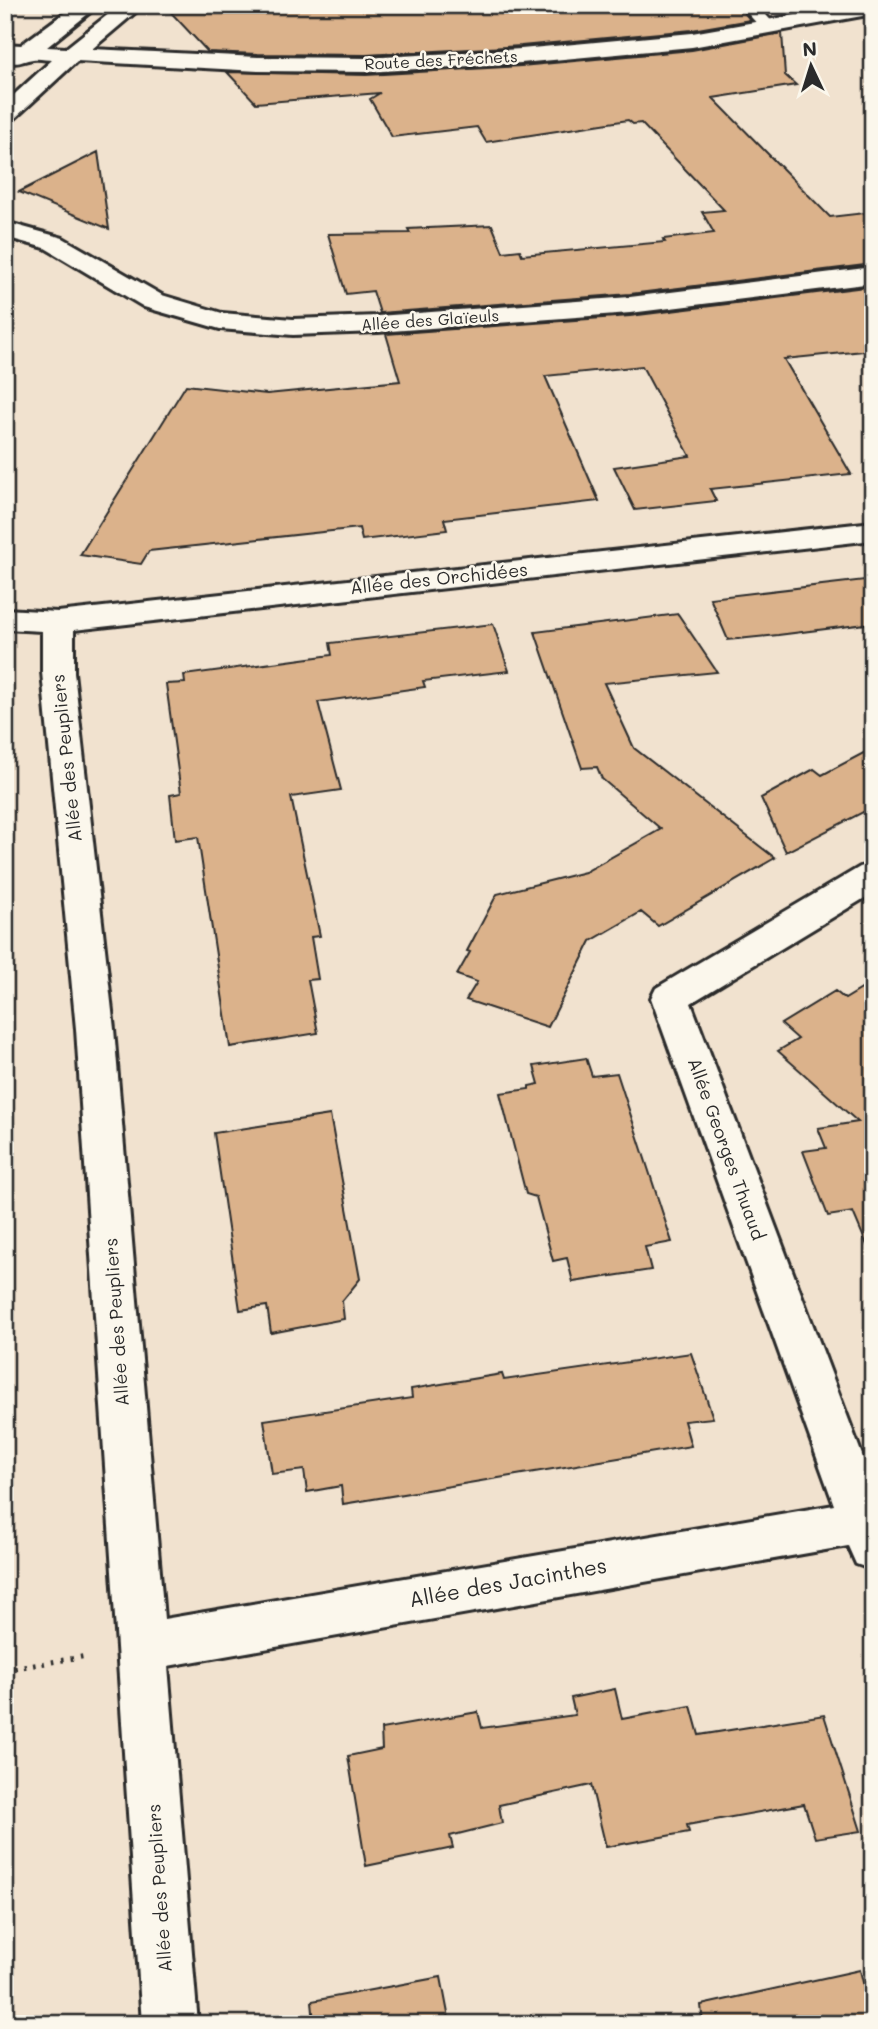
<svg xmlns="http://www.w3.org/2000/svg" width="878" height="2029" viewBox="0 0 878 2029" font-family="Mali,sans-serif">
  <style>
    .building { fill: #dbb28b; stroke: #2b2b2b; stroke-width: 2 }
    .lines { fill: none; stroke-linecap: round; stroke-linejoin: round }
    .lane-casing { stroke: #2b2b2b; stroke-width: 5 }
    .street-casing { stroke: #2b2b2b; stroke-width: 6 }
    .secondary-casing { stroke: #2b2b2b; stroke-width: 6 }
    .path { stroke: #2b2b2b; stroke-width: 5; stroke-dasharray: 2.5 7; stroke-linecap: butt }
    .lane { fill: #fbf7ec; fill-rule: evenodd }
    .street { fill: #fbf7ec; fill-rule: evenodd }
    .secondary { fill: #fbf7ec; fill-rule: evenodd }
    .labels { text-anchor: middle; stroke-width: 5; stroke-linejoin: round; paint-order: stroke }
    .far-street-label { font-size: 16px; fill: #2b2b2b; stroke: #fbf7ec }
    .street-label { font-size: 18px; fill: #2b2b2b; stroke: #fbf7ec }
    .near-street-label { font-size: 21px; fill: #2b2b2b; stroke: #fbf7ec }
  </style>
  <rect width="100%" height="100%" fill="#f1e2cf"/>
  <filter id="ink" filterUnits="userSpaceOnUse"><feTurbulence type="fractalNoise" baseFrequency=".0143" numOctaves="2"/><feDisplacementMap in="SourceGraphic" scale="14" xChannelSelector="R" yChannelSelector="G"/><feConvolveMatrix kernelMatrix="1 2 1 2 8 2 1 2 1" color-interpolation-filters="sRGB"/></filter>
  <g filter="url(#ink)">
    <path class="building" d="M 164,5 L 738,5 L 750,20 L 692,30 L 521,46 L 366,55 L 258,54 L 208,52 Z
      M 782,33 L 785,75 L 796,85 L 713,98 L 830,217 L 873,212 L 873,264 L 630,294 L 380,313 L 373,291 L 346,294 L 328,234 L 410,233 L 408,229 L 492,225 L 503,252 L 520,250 L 522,255 L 665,242 L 663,239 L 714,233 L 702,212 L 724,210 L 641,123 L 633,124 L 628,120 L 486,142 L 477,127 L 392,137 L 370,99 L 380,93 L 256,103 L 227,72 L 366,75 L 521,66 L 692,50 Z
      M 98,152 L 109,229 L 19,192 Z
      M 873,286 L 873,350 L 784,359 L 851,474 L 710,489 L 716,501 L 635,510 L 614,467 L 690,456 L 642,366 L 545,376 L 599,501 L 444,519 L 447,530 L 362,540 L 359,528 L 149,551 L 141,564 L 80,555 L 186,385 L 267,394 L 400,381 L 386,334 L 630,316 Z
      M 873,579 L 873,623 L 778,635 L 728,640 L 710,598 Z
      M 678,614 L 717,672 L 604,683 L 634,748 L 775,858 L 658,926 L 641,912 L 591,941 L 548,1027 L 466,1000 L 477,982 L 457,975 L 470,952 L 467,951 L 497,894 L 585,872 L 661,829 L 602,779 L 597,767 L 582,768 L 535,632 Z
      M 493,624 L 509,671 L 423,681 L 425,687 L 318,702 L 341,790 L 291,797 L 320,936 L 311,937 L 318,979 L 308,980 L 318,1033 L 230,1047 L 198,837 L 175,840 L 170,795 L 181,793 L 166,684 L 185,683 L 184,675 L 332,655 L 330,643 Z
      M 873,748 L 873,807 L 786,852 L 761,798 L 814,769 L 822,775 Z
      M 873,982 L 873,1257 L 872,1257 L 853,1212 L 828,1216 L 803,1151 L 826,1148 L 818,1128 L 858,1122 L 778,1051 L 798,1039 L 781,1024 L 835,991 L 845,999 Z
      M 586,1058 L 592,1076 L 617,1073 L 672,1242 L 645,1247 L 651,1270 L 573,1282 L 567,1258 L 553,1261 L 536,1197 L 526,1194 L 500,1093 L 529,1089 L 529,1086 L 539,1084 L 534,1066 Z
      M 330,1115 L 360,1279 L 342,1301 L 344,1319 L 271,1333 L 267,1306 L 240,1310 L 214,1133 Z
      M 691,1353 L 713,1418 L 684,1421 L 691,1446 L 343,1504 L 341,1486 L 307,1492 L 304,1470 L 272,1474 L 264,1420 L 412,1398 L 411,1389 L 502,1374 L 504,1380 Z
      M 615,1689 L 622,1719 L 691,1706 L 699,1735 L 824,1715 L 861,1831 L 815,1838 L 804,1804 L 687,1825 L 689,1832 L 606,1847 L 591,1785 L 499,1805 L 502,1823 L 450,1836 L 453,1848 L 366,1866 L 348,1756 L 382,1749 L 381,1729 L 478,1712 L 482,1728 L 575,1715 L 571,1698 Z
      M 860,1970 L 873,2024 L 703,2024 L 701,2005 Z
      M 441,1977 L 450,2024 L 314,2024 L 312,2001 Z"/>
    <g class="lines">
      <g class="lane-casing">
        <path id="lane" d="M 740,5 L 757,5 L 776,26 L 768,31 L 762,29 Z"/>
      </g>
      <g class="street-casing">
        <path id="street" d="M 5,222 L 63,238 L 162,295 L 222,313 L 293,319 L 378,316 L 630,297 L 873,267 L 873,283 L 630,313 L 378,332 L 293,335 L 220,329 L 144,307 L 45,248 L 5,237 Z
          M 873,522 L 873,540 L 74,630 L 74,672 L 114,1029 L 164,1619 L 834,1505 L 651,998 L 656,988 L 860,867 L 873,863 L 873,893 L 691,1003 L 873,1484 L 873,1570 L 856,1564 L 848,1546 L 168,1666 L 198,2024 L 142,2024 L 76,1029 L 42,672 L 42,631 L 5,629 L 5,609 L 58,612 Z"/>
      </g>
      <g class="secondary-casing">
        <path id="secondary" d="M 75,5 L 99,5 L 47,47 L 66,48 L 120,5 L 144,5 L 92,49 L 258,57 L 366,58 L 521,49 L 692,33 L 853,5 L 873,5 L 873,14 L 692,47 L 521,63 L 366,72 L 258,71 L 77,61 L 13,120 L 5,122 L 5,103 L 52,60 C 47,60 39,58 33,59 C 20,61 16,67 5,58 L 5,44 L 21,45 Z"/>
      </g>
      <path class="path" d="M 5,1670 L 87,1656"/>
      <use href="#lane" class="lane"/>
      <use href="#street" class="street"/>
      <use href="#secondary" class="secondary"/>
    </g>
  </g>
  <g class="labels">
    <g class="far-street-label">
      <text transform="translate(441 60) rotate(-3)" y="6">Route des Fréchets</text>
      <text transform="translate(430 320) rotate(-4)" y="6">Allée des Glaïeuls</text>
    </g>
    <g class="street-label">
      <text transform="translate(439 579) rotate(-6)" y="6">Allée des Orchidées</text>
      <text transform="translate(67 758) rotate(-96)" y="6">Allée des Peupliers</text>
      <text transform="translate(726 1149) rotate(70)" y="6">Allée Georges Thuaud</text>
      <text transform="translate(117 1322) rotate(-94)" y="6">Allée des Peupliers</text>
      <text transform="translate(160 1888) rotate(-94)" y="6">Allée des Peupliers</text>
    </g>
    <g class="near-street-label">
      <text transform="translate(508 1583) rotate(-10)" y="7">Allée des Jacinthes</text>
    </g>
  </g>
  <rect width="878" height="2029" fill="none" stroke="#fbf7ec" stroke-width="28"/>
  <rect x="14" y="14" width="850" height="2001" fill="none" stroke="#2b2b2b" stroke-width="2.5" filter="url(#ink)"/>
  <g transform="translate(811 66) rotate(356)" stroke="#fbf7ec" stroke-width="5" paint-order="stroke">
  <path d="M0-5L12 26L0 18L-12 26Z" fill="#2b2b2b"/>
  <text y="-10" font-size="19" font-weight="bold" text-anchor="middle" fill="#2b2b2b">N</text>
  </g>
</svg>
